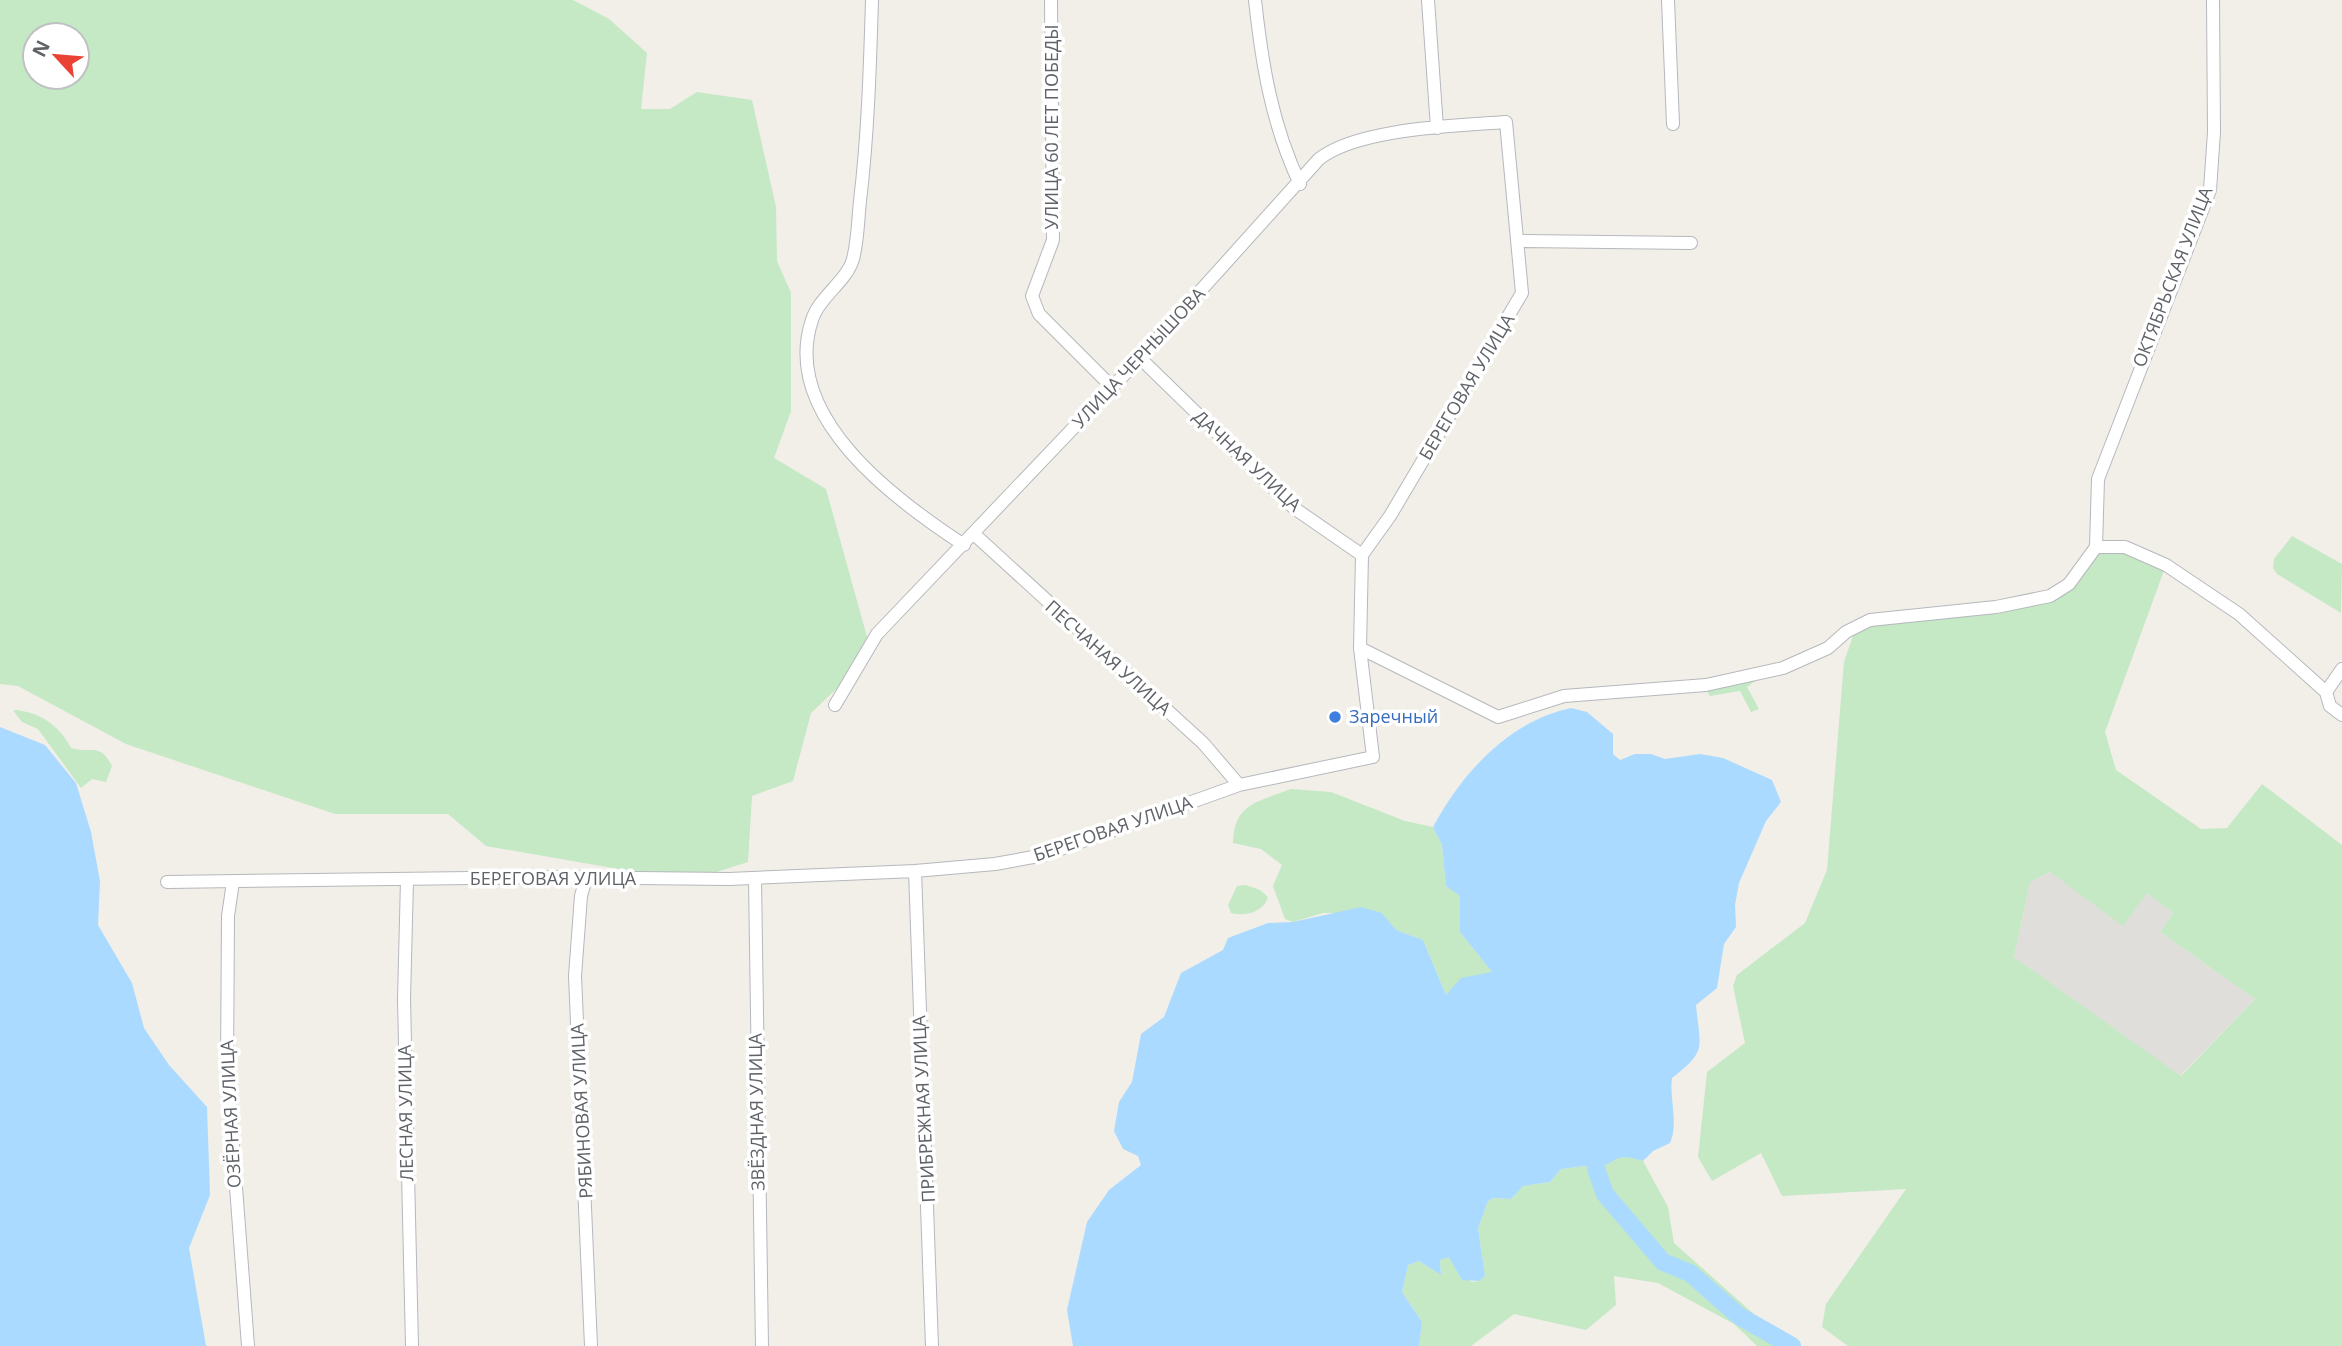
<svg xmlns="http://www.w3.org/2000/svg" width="2342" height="1346" viewBox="0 0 2342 1346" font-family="'Open Sans',sans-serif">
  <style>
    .industrial { fill: #e0deda }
    .green { fill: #c5e8c5; fill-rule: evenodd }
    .water { fill: #aadaff }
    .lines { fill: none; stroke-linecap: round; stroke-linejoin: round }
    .river { stroke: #aadaff; stroke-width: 18 }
    .minor-casing { stroke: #b5b8bc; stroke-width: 14 }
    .minor { stroke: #fff; stroke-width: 12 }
    .shop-dot { fill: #3f7fe0; stroke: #fff; stroke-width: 2.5 }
    .labels { text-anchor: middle; stroke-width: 7; stroke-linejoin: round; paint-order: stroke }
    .street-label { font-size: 18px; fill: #5f6368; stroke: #fff }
    .shop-label { font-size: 18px; fill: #366cbe; stroke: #fff; text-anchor: start }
  </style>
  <rect width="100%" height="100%" fill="#f1efe8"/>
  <path class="industrial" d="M 2051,872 L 2123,925 L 2147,893 L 2173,913 L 2160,932 L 2255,999 L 2180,1076 L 2014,957 L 2030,882 Z"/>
  <path class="green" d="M 0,0 L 573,0 L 609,19 L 647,53 L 641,109 L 670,109 L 697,92 L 752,100 L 776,207 L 777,261 L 791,293 L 791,411 L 774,458 L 826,489 L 872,655 L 811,713 L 793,781 L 752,796 L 748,862 L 707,875 L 624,870 L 486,846 L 448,814 L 335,814 L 126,744 L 18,686 L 0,684 ZM 35,35 L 77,35 L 77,77 L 35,77 Z
    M 2292,536 L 2342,564 L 2341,613 L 2277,574 L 2273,568 L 2274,559 Z
    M 2096,547 L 2125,547 L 2166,565 L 2105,732 L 2116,770 L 2201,829 L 2227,828 L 2262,784 L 2342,845 L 2342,1346 L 1848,1346 L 1822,1327 L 1826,1304 L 1906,1189 L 1782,1196 L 1761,1153 L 1712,1181 L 1698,1157 L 1707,1072 L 1745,1043 L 1733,986 L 1737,975 L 1805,923 L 1827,870 L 1844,662 L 1857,624 L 2050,596 ZM 2050,872 L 2123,926 L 2147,893 L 2173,913 L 2160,932 L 2255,999 L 2181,1076 L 2014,957 L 2030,882 Z
    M 1762,676 L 1747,687 L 1759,709 L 1751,712 L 1740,691 L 1710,696 L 1706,690 Z
    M 13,710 C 39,711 59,725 71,748 C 92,754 100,742 112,766 L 106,782 L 92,779 L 81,788 L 38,729 L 22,722 Z
    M 1291,789 L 1331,792 L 1405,821 L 1433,827 L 1442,845 L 1446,886 L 1460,895 L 1460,932 L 1492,972 L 1446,995 L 1423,940 L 1396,930 L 1381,913 L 1323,913 L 1293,922 L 1285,919 L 1273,886 L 1282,865 L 1261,849 L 1233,843 C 1234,803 1258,802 1291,789 Z
    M 1246,885 L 1260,890 L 1268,897 C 1264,912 1245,917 1231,913 L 1228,905 L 1237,886 Z
    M 1625,1155 L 1643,1161 L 1668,1207 L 1674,1243 L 1774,1332 L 1802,1346 L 1757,1346 L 1734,1324 L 1658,1283 L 1614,1276 L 1616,1305 L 1586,1330 L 1514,1314 L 1471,1346 L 1419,1346 L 1422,1322 L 1402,1292 L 1408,1265 L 1419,1261 L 1441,1274 L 1440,1260 L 1449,1257 L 1471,1282 L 1479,1281 L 1485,1276 L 1478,1228 L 1488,1201 L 1493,1198 L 1511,1199 L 1523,1186 L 1550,1182 L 1561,1169 L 1585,1166 L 1596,1169 L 1613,1158 Z"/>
  <path class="water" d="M 1571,708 L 1587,712 L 1613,734 L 1613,754 L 1620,760 L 1635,754 L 1651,754 L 1665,759 L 1700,754 L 1723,758 L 1772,780 L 1781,802 L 1766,821 L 1739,883 L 1735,905 L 1736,927 L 1724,944 L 1717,988 L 1696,1005 C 1700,1048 1708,1050 1672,1078 C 1669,1100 1679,1122 1670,1143 L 1653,1151 L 1643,1161 C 1615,1152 1619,1161 1596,1169 L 1585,1166 L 1561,1169 L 1550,1182 L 1523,1186 L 1511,1199 L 1493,1198 L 1488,1201 L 1478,1228 L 1485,1276 L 1479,1281 L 1462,1280 L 1449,1257 L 1440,1260 L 1441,1275 L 1419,1261 L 1408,1265 L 1402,1292 L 1422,1322 L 1419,1346 L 1073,1346 L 1067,1310 L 1087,1222 L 1109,1190 L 1141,1165 L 1138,1156 L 1123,1149 L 1114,1131 L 1119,1102 L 1132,1082 L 1141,1034 L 1164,1017 L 1181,973 L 1223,950 L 1228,938 L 1268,923 L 1293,922 L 1361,907 L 1382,913 L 1396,930 L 1423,940 L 1446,995 L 1461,978 L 1492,972 L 1460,932 L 1460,896 L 1446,886 L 1442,845 L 1433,827 C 1462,773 1509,721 1571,708 Z
    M 0,727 L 45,745 L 76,783 L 91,832 L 100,881 L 98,925 L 132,983 L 144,1028 L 169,1065 L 207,1107 L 210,1195 L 189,1248 L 206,1346 L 0,1346 Z"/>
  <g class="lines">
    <path class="river" d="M 1596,1169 L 1605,1194 L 1663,1262 L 1690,1273 L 1739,1316 L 1792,1346"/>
    <g class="minor-casing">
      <path id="minor" d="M 872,0 C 870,67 868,134 860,201 C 858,219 858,240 853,259 C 847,281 819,297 812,320 C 780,416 895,500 964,545
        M 1051,0 L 1053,240 L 1032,296 L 1039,314 L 1111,386
        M 1255,0 C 1262,65 1272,125 1300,184
        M 1428,0 L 1437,128
        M 1668,0 L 1673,124
        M 1519,241 L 1691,243
        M 1140,358 L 1294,508 L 1362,555
        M 974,534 L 1203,743 L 1239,785
        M 2096,547 L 2098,479 L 2210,190 L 2214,132 L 2213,0
        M 1360,648 L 1498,717 L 1564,696 L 1706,685 L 1783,668 L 1828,648 L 1846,632 L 1870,620 L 1996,607 L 2050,596 L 2069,584 L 2096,547 L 2125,547 L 2166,565 L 2239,614 L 2326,692 L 2330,706 L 2342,715
        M 2326,692 L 2342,669
        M 915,871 L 932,1346
        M 586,878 L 581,896 L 575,976 L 591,1346
        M 755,879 L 762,1346
        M 407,880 L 404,999 L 412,1346
        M 167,882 L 543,877 L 729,879 L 915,871 L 995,864 L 1044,855 L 1239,785 L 1373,757 L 1360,648 L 1362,555 L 1390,516 L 1522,293 L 1506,122 C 1456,126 1358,128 1319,159 L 1140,358 L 877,634 L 835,705
        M 233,882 L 228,916 L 227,1068 L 248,1346"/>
    </g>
    <use href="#minor" class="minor"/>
  </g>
  <circle class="shop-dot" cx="1335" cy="717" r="7"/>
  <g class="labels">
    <g class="street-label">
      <text transform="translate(1052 127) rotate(-90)" y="6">УЛИЦА 60 ЛЕТ ПОБЕДЫ</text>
      <text transform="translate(2173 277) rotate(-69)" y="6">ОКТЯБРЬСКАЯ УЛИЦА</text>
      <text transform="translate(1139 358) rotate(-47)" y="6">УЛИЦА ЧЕРНЫШОВА</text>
      <text transform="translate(1467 387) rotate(-59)" y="6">БЕРЕГОВАЯ УЛИЦА</text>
      <text transform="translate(1247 461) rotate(43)" y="6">ДАЧНАЯ УЛИЦА</text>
      <text transform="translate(1108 658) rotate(42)" y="6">ПЕСЧАНАЯ УЛИЦА</text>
      <text transform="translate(1113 829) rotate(-19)" y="6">БЕРЕГОВАЯ УЛИЦА</text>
      <text x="553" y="885">БЕРЕГОВАЯ УЛИЦА</text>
      <text transform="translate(924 1109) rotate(-93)" y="6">ПРИБРЕЖНАЯ УЛИЦА</text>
      <text transform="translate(582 1111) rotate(-93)" y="6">РЯБИНОВАЯ УЛИЦА</text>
      <text transform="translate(757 1112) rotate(-91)" y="6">ЗВЁЗДНАЯ УЛИЦА</text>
      <text transform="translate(406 1113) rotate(-91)" y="6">ЛЕСНАЯ УЛИЦА</text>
      <text transform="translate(231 1114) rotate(-93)" y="6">ОЗЁРНАЯ УЛИЦА</text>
    </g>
    <g class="shop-label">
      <text x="1349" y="723">Заречный</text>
    </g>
  </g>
  <g transform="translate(56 56) rotate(296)"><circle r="33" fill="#ffffff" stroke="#bfc1c3" stroke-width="2"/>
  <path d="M0-5L12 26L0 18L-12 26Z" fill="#ea4335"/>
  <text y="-10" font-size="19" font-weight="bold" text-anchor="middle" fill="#5f6368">N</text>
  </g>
</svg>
